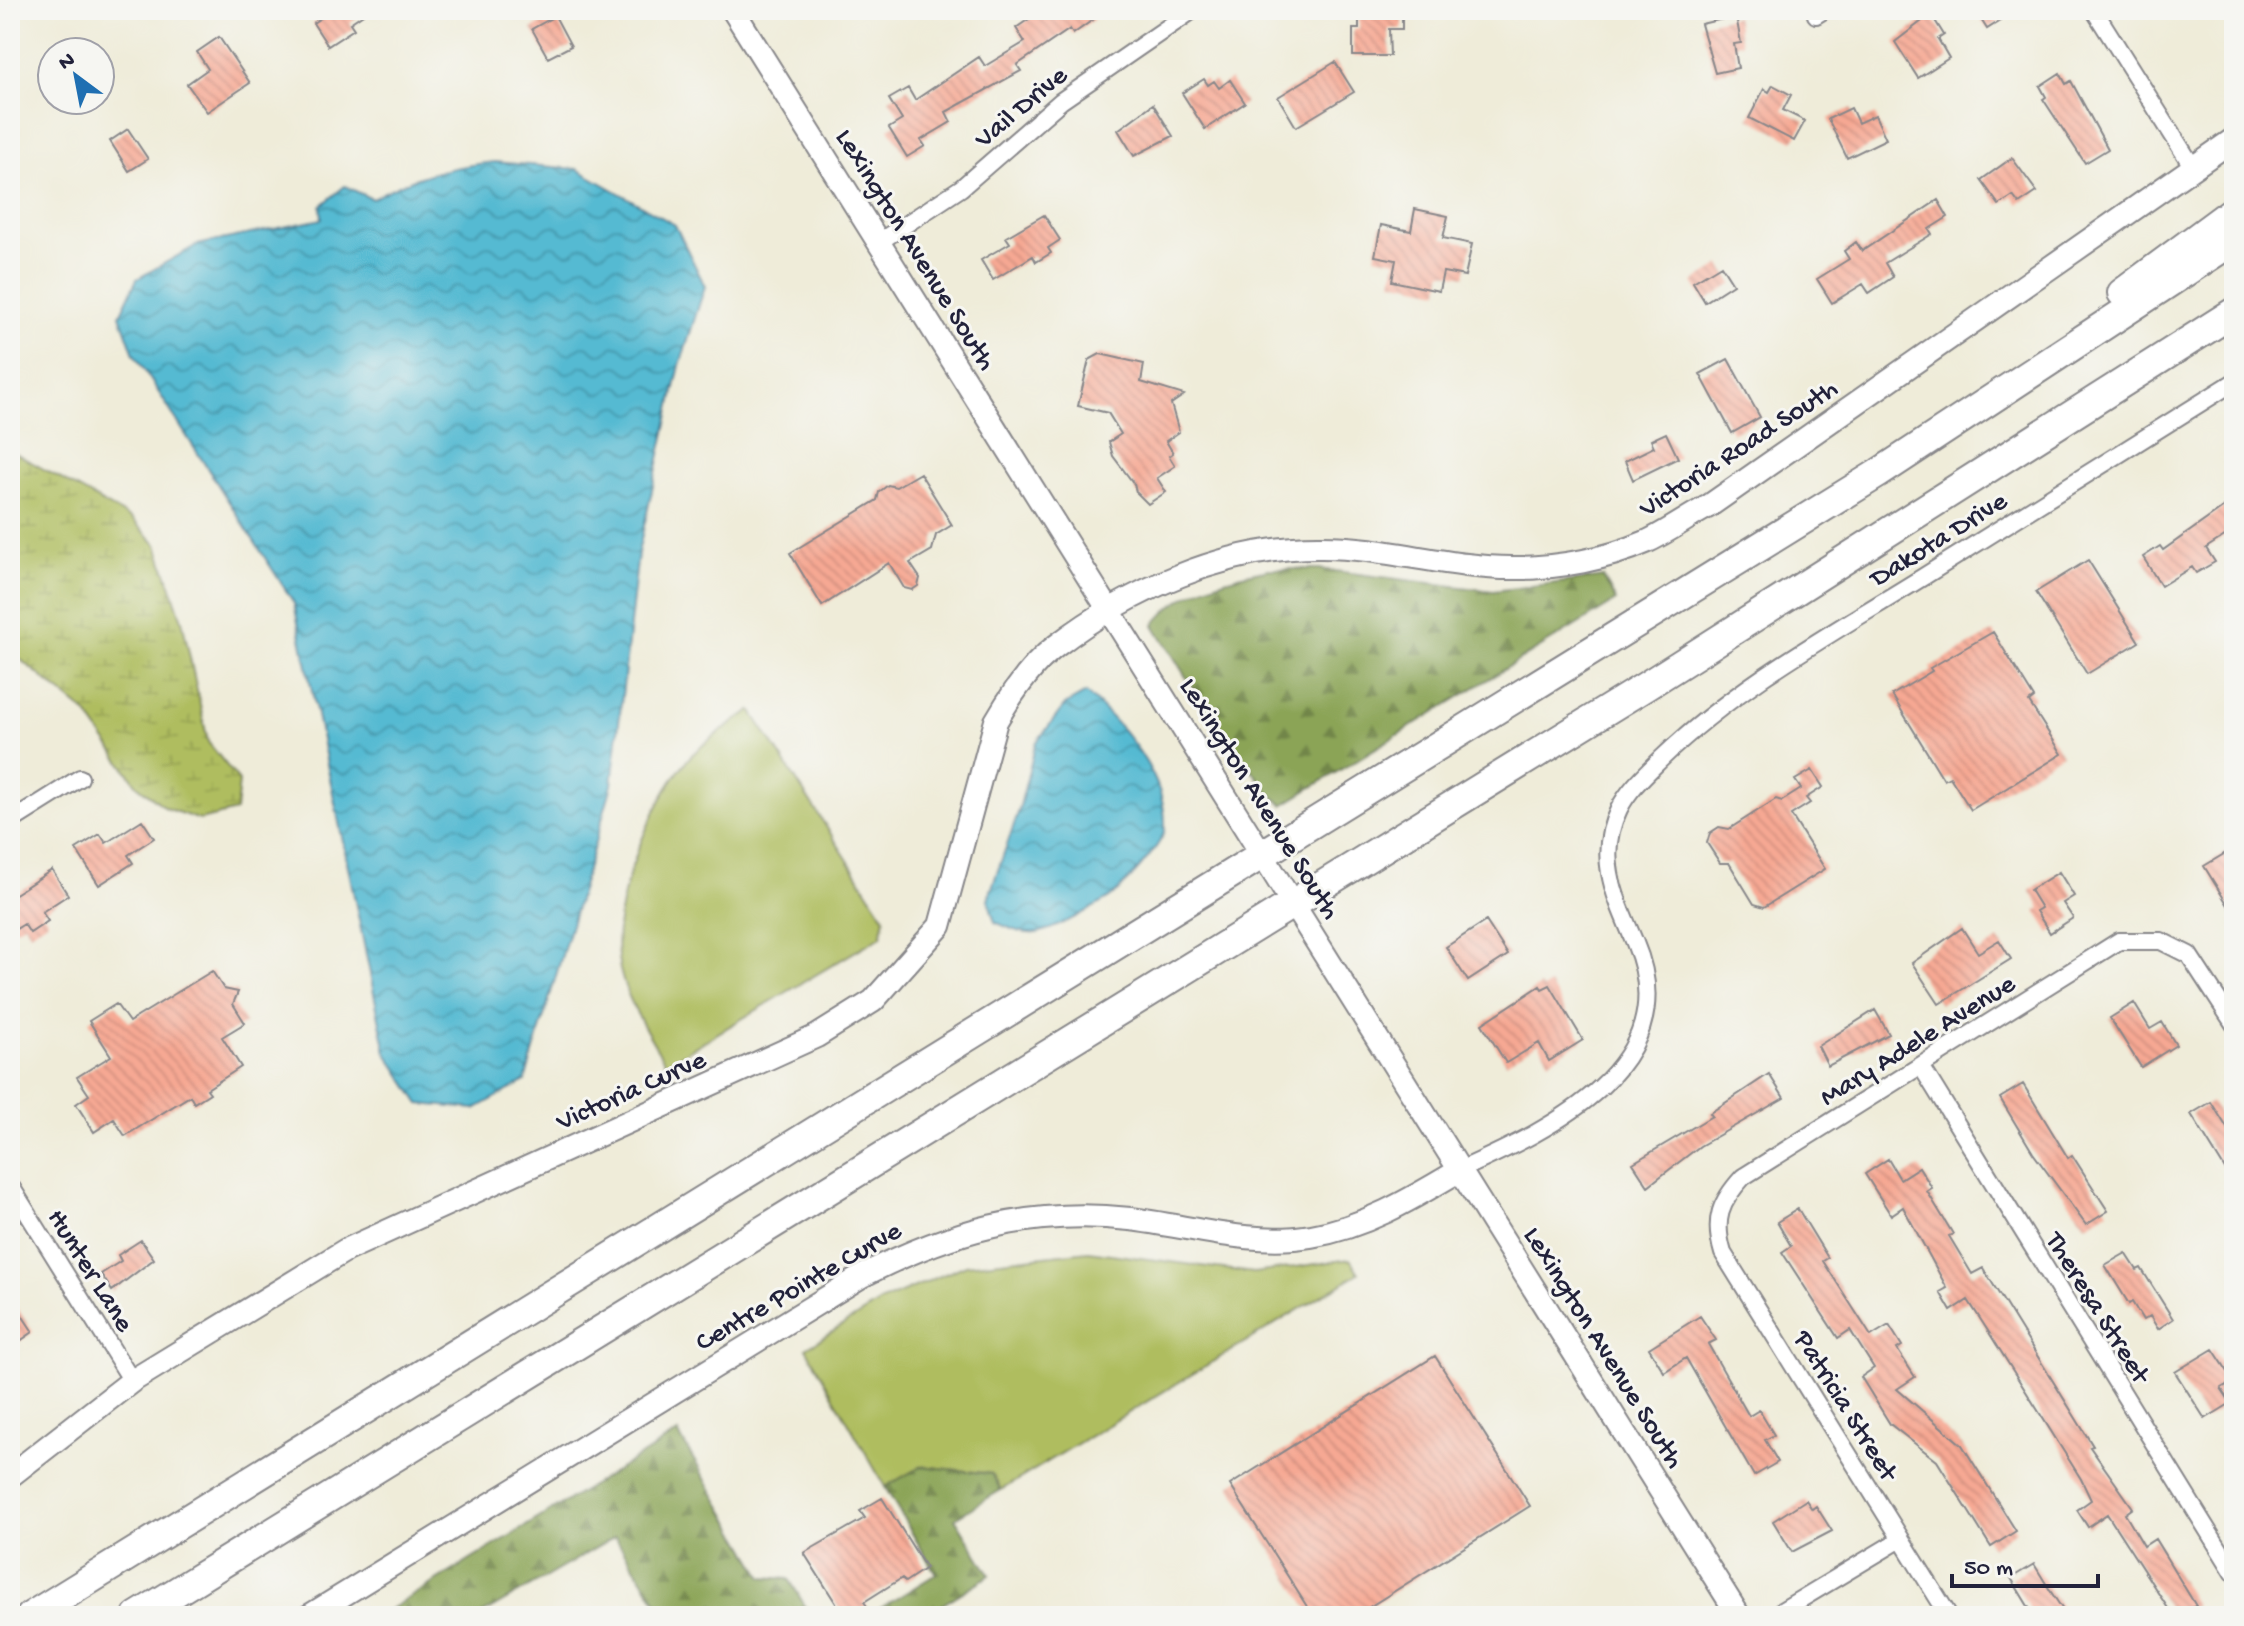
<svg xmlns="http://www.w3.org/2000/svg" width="2244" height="1626" viewBox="0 0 2244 1626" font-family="'Gochi Hand',sans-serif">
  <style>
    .green { fill: #afbd5f; stroke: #68704d; stroke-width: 2 }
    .forest { fill: url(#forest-firs); stroke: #566348; stroke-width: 2 }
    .wetland { fill: url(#wetland-marsh); stroke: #68704d; stroke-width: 2 }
    .water { fill: url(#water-waves); stroke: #3b6e86; stroke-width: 2 }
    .building { fill: url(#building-back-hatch) }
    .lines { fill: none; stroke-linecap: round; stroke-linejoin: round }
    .street-casing { stroke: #88878a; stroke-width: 20 }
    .secondary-casing { stroke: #88878a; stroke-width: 26 }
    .highway-casing { stroke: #88878a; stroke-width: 32 }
    .street { stroke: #fff; stroke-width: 16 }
    .secondary { stroke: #fff; stroke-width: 22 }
    .highway { stroke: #fff; stroke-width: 28 }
    .labels { text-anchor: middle; stroke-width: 6; stroke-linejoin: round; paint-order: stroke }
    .street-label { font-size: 28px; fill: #22223b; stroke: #f6f6f2 }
  </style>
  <defs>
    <pattern id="forest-firs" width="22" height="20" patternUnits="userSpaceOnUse" patternTransform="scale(2)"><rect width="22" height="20" fill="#8ba456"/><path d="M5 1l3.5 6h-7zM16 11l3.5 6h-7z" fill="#718548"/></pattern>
    <pattern id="wetland-marsh" width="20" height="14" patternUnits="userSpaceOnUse" patternTransform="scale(2)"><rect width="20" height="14" fill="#afbd5f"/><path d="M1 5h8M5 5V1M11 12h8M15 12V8" fill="none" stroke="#96a253"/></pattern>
    <pattern id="water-waves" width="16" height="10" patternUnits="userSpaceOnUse" patternTransform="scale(2)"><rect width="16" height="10" fill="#54bad2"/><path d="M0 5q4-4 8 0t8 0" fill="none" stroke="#4597ac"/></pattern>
    <pattern id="building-back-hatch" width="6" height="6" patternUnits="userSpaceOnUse" patternTransform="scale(2)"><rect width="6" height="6" fill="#f6a893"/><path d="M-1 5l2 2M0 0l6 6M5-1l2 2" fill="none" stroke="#d39080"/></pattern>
  </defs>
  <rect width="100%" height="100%" fill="#f6f6f2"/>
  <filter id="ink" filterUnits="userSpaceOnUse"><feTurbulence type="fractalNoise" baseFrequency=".0125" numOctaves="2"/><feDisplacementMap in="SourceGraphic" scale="16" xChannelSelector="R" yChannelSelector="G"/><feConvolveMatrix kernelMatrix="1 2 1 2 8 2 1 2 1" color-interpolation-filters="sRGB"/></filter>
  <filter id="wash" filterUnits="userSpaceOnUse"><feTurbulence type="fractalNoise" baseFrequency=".006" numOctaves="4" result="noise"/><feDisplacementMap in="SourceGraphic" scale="32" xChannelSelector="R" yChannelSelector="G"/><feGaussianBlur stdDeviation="1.8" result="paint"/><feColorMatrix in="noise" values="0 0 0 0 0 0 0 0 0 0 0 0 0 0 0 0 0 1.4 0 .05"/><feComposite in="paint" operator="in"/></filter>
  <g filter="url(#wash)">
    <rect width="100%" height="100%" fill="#efecd9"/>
    <path class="green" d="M 751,710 L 885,918 L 881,936 L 666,1064 C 648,1033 622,995 618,958 C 612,900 650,804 688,759 C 704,741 731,725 751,710 Z
      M 1088,1251 L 1254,1273 L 1350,1259 L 1359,1273 L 1001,1490 L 992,1474 L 922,1466 L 885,1487 L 806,1348 L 882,1301 L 966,1265 Z"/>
    <path class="forest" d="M 1269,569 L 1319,569 L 1493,591 L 1603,577 L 1616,601 L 1283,805 L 1272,796 L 1207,711 L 1154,625 C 1179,590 1229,577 1269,569 Z
      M 678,1433 L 763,1577 L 789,1579 L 811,1616 L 666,1616 L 615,1537 L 479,1616 L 379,1616 Z
      M 922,1466 L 992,1474 L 1001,1490 L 955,1518 L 990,1575 L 924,1616 L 868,1616 L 936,1574 L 885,1487 Z"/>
    <path class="wetland" d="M 10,450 L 132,519 L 157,545 L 182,620 L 208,742 L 239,781 L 236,811 L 200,820 L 166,808 L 137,785 L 86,713 L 10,651 Z"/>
    <path class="water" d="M 494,162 L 577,169 L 675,225 L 705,286 L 680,365 L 638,553 L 612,785 L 525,1081 L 475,1109 L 420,1104 L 386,1052 L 294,603 L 134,354 L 120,315 L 137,279 L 197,245 L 322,219 L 321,206 L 345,186 L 372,199 C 410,176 449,167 494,162 Z
      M 1086,693 C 1122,725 1167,775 1165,828 C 1164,844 1122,889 1108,899 C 1093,908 1052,931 1036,933 C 1021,935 1008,927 995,922 L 988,899 L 1019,810 L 1036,743 L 1065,705 Z"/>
    <g id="blocks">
      <path class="building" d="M 333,10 L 369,10 L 350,23 L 354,29 L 328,46 L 313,23 Z
        M 1042,10 L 1088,10 L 1094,19 L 1073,34 L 1070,29 L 1017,65 L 1021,71 L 946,112 L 951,122 L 921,140 L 925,146 L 907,157 L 889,128 L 902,120 L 889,99 L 908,88 L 915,100 L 979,57 L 985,66 L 1025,42 L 1016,28 Z
        M 1359,10 L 1402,10 L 1402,29 L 1389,29 L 1390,56 L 1353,56 L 1353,29 L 1359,29 Z
        M 1975,10 L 2017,10 L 1987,29 Z
        M 1931,14 L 1944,35 L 1938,39 L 1949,58 L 1918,78 L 1895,42 Z
        M 555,16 L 571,46 L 548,58 L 532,29 Z
        M 1736,16 L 1741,43 L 1734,44 L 1738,68 L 1715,73 L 1701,24 Z
        M 219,37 L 250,83 L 207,112 L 187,84 L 208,69 L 197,52 Z
        M 1335,62 L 1354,92 L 1296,127 L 1278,97 Z
        M 2060,73 L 2066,84 L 2071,81 L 2108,149 L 2085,163 L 2043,99 L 2046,97 L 2040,86 Z
        M 1204,79 L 1208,85 L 1214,81 L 1219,88 L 1230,80 L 1245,103 L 1205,129 L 1182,93 Z
        M 1773,85 L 1791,95 L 1783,110 L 1805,121 L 1794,141 L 1749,118 L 1764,89 L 1769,92 Z
        M 1153,104 L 1173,136 L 1134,156 L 1118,130 Z
        M 1851,108 L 1858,123 L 1875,115 L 1886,139 L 1847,158 L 1828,119 Z
        M 128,129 L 148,159 L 129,171 L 110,141 Z
        M 2012,158 L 2037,192 L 2019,204 L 2013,196 L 1999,205 L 1981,180 Z
        M 1938,200 L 1948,217 L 1929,229 L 1932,234 L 1885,263 L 1893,277 L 1869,293 L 1863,284 L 1832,303 L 1817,279 L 1849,259 L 1844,251 L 1856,242 L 1862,251 Z
        M 1415,209 L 1448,216 L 1443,238 L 1472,244 L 1465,276 L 1443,272 L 1439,291 L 1392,281 L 1396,260 L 1375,256 L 1381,225 L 1411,231 Z
        M 1044,215 L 1060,240 L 1048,248 L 1051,253 L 1036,262 L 1033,256 L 993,280 L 981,260 L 1010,243 L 1006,237 Z
        M 1721,265 L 1733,284 L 1705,302 L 1693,282 Z
        M 1100,354 L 1144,364 L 1141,382 L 1184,395 L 1171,404 L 1179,432 L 1166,441 L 1173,453 L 1169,456 L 1175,466 L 1157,478 L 1166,492 L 1148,504 L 1136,492 L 1134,484 L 1113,456 L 1109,442 L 1121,434 L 1108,413 L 1078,406 L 1089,360 Z
        M 1728,359 L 1760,417 L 1732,433 L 1700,374 Z
        M 1666,433 L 1678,458 L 1633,480 L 1625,461 L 1654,447 L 1651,440 Z
        M 920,473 L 952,525 L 936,535 L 932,550 L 910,563 L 920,578 L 918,586 L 912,590 L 904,588 L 889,563 L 822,606 L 790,553 L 877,500 L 879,492 L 888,485 L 896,487 Z
        M 2234,500 L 2234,530 L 2206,548 L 2215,562 L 2196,573 L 2192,567 L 2161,586 L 2143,557 L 2160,546 L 2163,550 Z
        M 2088,560 L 2139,642 L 2087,674 L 2036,592 Z
        M 1993,632 L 2034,698 L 2029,702 L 2062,754 L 1971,810 L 1950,777 L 1944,780 L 1892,695 L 1932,671 L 1930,668 Z
        M 1812,770 L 1823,787 L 1806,798 L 1810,803 L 1791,815 L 1825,869 L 1764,907 L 1754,904 L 1729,863 L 1720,863 L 1707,843 L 1710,833 L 1719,827 L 1729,829 L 1776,799 L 1782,801 L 1801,789 L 1795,780 Z
        M 142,820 L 154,838 L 128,855 L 133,863 L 99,885 L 76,849 L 100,834 L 106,843 Z
        M 2234,848 L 2234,915 L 2204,866 Z
        M 52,870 L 68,895 L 42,912 L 48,921 L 30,933 L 24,924 L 16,929 L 10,919 L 10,897 Z
        M 2059,872 L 2074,896 L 2063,903 L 2073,918 L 2050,933 L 2036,911 L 2041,908 L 2030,890 Z
        M 1486,921 L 1508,955 L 1468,981 L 1446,947 Z
        M 1962,928 L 1978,953 L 1999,940 L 2011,959 L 1939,1004 L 1912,963 Z
        M 212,971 L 224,989 L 238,992 L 233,1004 L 245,1023 L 222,1037 L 241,1067 L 207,1089 L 210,1093 L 194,1103 L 190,1096 L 125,1136 L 114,1119 L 94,1132 L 76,1104 L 89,1095 L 77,1077 L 111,1056 L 89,1021 L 116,1004 L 129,1022 Z
        M 1550,985 L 1583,1040 L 1549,1061 L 1539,1043 L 1506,1063 L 1482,1024 L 1540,986 L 1542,989 Z
        M 2134,1003 L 2150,1029 L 2162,1022 L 2176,1045 L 2141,1067 L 2110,1018 Z
        M 1875,1010 L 1889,1034 L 1828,1066 L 1818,1046 Z
        M 1769,1074 L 1784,1098 L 1700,1146 L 1648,1186 L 1633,1163 L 1712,1116 L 1710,1113 Z
        M 2023,1084 L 2068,1158 L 2072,1155 L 2108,1211 L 2086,1225 L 2033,1153 L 2000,1098 Z
        M 2211,1102 L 2234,1139 L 2234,1184 L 2191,1114 Z
        M 1888,1159 L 1900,1179 L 1919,1167 L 1932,1188 L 1927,1191 L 1953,1234 L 1949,1236 L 1972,1274 L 1983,1268 L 2093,1446 L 2090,1447 L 2133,1508 L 2125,1514 L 2144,1546 L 2155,1539 L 2196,1606 L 2173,1616 L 2107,1514 L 2088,1527 L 2077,1510 L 2091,1500 L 2081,1479 L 1988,1331 L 1968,1300 L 1951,1311 L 1940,1292 L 1947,1288 L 1903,1207 L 1891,1215 L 1865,1174 Z
        M 1798,1209 L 1828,1258 L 1823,1261 L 1871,1336 L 1889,1325 L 1902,1346 L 1897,1349 L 1915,1377 L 1897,1389 L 1962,1445 L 2016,1531 L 1991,1547 L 1937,1461 L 1890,1424 L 1861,1377 L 1874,1368 L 1850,1330 L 1838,1338 L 1782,1252 L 1791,1246 L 1777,1222 Z
        M 141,1240 L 154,1259 L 112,1291 L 101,1274 L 121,1261 L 118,1255 Z
        M 2126,1253 L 2137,1270 L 2141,1268 L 2173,1319 L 2158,1329 L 2150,1316 L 2143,1320 L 2132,1302 L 2129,1304 L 2105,1265 Z
        M 10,1297 L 33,1332 L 10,1348 Z
        M 1700,1316 L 1716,1340 L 1708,1344 L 1749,1416 L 1759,1410 L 1774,1435 L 1765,1440 L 1778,1462 L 1754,1476 L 1686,1358 L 1664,1372 L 1649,1348 Z
        M 2213,1349 L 2234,1381 L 2221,1388 L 2231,1403 L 2205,1419 L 2175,1372 Z
        M 1435,1356 L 1530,1506 L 1355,1616 L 1313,1616 L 1230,1485 Z
        M 882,1498 L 926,1568 L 905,1582 L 902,1578 L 864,1602 L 867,1606 L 852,1616 L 844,1616 L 804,1553 L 865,1518 L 860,1511 Z
        M 1806,1500 L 1812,1509 L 1816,1506 L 1832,1531 L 1792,1552 L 1773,1521 Z
        M 2034,1564 L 2051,1592 L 2067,1616 L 2034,1616 L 2011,1578 Z"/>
    </g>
  </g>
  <g filter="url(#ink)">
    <use href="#blocks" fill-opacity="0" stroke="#88878a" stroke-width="2"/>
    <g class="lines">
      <g class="street-casing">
        <path id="street" d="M 2094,10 L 2194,169
          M 1816,15 L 1824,10
          M 879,242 L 961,188 L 1061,101 L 1193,10
          M 10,822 L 80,778
          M 1921,1066 L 2234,1573
          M 1460,1170 C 1551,1129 1687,1065 1635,943 C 1616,898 1595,858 1619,809 C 1629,789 1646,774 1662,758 C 1739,684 1833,633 1923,577 C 2026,512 2130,447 2234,382
          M 10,1185 L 132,1381
          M 1773,1616 L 1901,1539
          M 1949,1616 L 1723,1253 C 1713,1220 1720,1202 1743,1177 L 2119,941 L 2161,941 L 2189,955 L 2234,1024"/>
      </g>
      <g class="secondary-casing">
        <path id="secondary" d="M 733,10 L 1739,1616
          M 10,1476 L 132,1381 L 346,1250 L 817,1036 L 873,1001 L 940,926 L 996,721 C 1011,695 1032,664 1056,646 C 1129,590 1226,547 1318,547 C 1384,546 1450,569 1516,568 C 1558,568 1607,559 1646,542 C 1668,532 1688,517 1709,506 L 2234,139
          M 309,1616 L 862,1276 C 949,1231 1030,1208 1130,1219 C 1189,1226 1251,1246 1311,1236 C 1366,1227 1413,1198 1460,1170"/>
      </g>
      <g class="highway-casing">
        <path id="highway" d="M 2122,293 L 2234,210
          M 31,1616 L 1879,473 L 2234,240
          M 137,1616 L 1646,686 L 2234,312"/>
      </g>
      <use href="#street" class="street"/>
      <use href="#secondary" class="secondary"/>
      <use href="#highway" class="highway"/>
    </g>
  </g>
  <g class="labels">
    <g class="street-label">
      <text transform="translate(1019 105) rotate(-40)" y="10">Vail Drive</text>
      <text transform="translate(918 248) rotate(58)" y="10">Lexington Avenue South</text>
      <text transform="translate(1737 446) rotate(-33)" y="10">Victoria Road South</text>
      <text transform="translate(1937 537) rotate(-32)" y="10">Dakota Drive</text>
      <text transform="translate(1262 797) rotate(58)" y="10">Lexington Avenue South</text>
      <text transform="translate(1916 1038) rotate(-32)" y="10">Mary Adele Avenue</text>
      <text transform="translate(630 1088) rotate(-24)" y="10">Victoria Curve</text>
      <text transform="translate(93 1269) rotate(58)" y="10">Hunter Lane</text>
      <text transform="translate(797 1284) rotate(-30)" y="10">Centre Pointe Curve</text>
      <text transform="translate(2100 1306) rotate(58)" y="10">Theresa Street</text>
      <text transform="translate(1606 1346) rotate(58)" y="10">Lexington Avenue South</text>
      <text transform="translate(1848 1404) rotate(58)" y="10">Patricia Street</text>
    </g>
  </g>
  <rect width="2244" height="1626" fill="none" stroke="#f6f6f2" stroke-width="40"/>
  <g transform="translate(76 76) rotate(328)"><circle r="38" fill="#f6f6f2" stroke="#a1a1a9" stroke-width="2"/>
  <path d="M0-6L14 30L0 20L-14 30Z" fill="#1f6fb2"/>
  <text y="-12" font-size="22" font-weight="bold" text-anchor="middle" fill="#22223b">N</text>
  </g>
  <path d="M1952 1574v12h146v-12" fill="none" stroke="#22223b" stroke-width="4"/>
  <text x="1964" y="1574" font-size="24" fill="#22223b" stroke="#f6f6f2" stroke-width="6" paint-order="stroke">50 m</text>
</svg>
